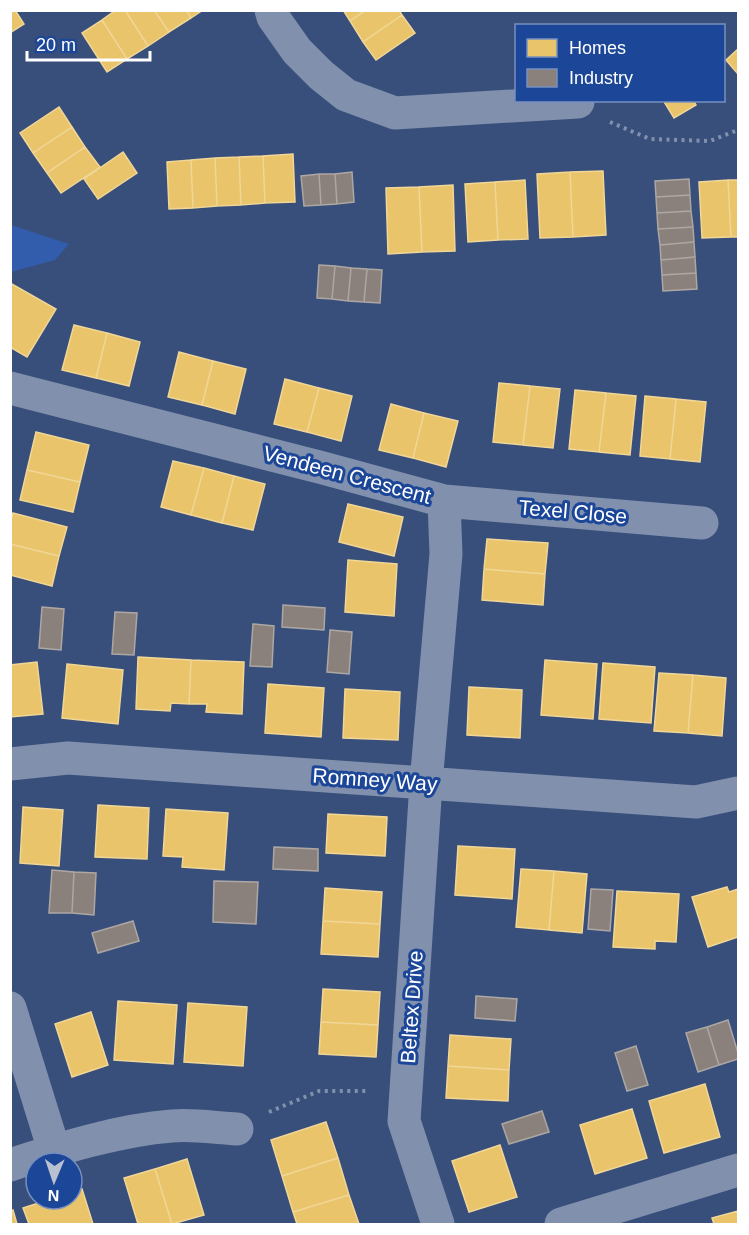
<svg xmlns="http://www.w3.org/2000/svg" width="749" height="1235" viewBox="0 0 749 1235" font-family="Helvetica,sans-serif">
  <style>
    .green { fill: #325dac }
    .homes { fill: #e9c46a; stroke: #f0d697; stroke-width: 1.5 }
    .industry { fill: #8a817c; stroke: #ada7a3; stroke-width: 1.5 }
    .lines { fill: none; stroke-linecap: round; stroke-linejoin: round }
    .path { stroke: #8190ad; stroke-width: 4; stroke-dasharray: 3 4.5; stroke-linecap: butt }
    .minor { stroke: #8190ad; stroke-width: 33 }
    .labels { text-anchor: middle; stroke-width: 6; stroke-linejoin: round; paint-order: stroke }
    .street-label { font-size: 21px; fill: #fff; stroke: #1c4697 }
  </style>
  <rect width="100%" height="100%" fill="#384f7b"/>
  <path class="green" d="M 11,225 L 69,244 L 55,260 L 11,272 Z"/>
  <path class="homes" d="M 10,10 L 15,10 L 24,24 L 10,33 Z
    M 116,10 L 125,10 L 148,46 L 127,59 L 102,20 Z
    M 125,10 L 154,10 L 169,32 L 148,46 Z
    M 154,10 L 186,10 L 191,18 L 169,32 Z
    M 186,10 L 203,10 L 191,18 Z
    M 343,10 L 366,10 L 350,21 Z
    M 366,10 L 399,10 L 402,15 L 363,42 L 350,21 Z
    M 402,15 L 415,33 L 376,60 L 363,42 Z
    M 102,20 L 127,59 L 107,72 L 82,33 Z
    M 738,49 L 738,74 L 726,60 Z
    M 663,100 L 693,100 L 696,105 L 674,118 Z
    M 59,107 L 72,127 L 33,153 L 20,133 Z
    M 72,127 L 85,147 L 47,173 L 33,153 Z
    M 85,147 L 100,167 L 61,193 L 47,173 Z
    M 123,152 L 137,173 L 98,199 L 84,179 Z
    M 293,154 L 295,202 L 265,203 L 263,156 Z
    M 263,156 L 265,203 L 241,205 L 239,157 Z
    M 239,157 L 241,205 L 217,206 L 215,158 Z
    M 215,158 L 217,206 L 193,208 L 191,160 Z
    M 191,160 L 193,208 L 169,209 L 167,162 Z
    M 603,171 L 606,235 L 573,237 L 570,172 Z
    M 570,172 L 573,237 L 540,238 L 537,174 Z
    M 525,180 L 528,239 L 498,240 L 495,182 Z
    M 728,180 L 731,237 L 702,238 L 699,182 Z
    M 728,180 L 738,180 L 738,237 L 731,237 Z
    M 495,182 L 498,240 L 468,242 L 465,184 Z
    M 453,185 L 455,251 L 422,252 L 419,187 Z
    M 419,187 L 422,252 L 388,254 L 386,188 Z
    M 10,283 L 56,309 L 27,357 L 10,347 Z
    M 74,325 L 107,333 L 96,378 L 62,370 Z
    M 107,333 L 140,342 L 129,386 L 96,378 Z
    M 179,352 L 213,361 L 202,405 L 168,397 Z
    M 213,361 L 246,369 L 235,414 L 202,405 Z
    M 285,379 L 319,388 L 307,432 L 274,424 Z
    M 499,383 L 530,386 L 523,445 L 493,442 Z
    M 530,386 L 560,389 L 553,448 L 523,445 Z
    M 319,388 L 352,396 L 341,441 L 307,432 Z
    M 575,390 L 606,393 L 599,452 L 569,449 Z
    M 606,393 L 636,396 L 630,455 L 599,452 Z
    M 645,396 L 676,399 L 670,459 L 640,456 Z
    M 676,399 L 706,402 L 700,462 L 670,459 Z
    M 391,404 L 424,413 L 413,458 L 379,450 Z
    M 424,413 L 458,421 L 446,467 L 413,458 Z
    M 36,432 L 89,445 L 80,482 L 27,470 Z
    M 173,461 L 204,468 L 191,515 L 161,507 Z
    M 204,468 L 234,476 L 222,523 L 191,515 Z
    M 27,470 L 80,482 L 73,512 L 20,500 Z
    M 234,476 L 265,484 L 253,530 L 222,523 Z
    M 348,504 L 403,517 L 394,556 L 339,542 Z
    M 13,513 L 67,527 L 59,556 L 10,544 L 10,523 Z
    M 487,539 L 548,543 L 545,574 L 484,569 Z
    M 10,544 L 59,556 L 52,586 L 10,575 Z
    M 348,560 L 397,564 L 394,616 L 345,612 Z
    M 484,569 L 545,574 L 543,605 L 482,600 Z
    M 138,657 L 191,660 L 189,704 L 171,703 L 170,711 L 136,709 Z
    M 191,660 L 244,662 L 242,714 L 206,712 L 207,704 L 189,704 Z
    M 545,660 L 597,664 L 593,719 L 541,715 Z
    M 37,662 L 43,714 L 10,717 L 10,665 Z
    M 603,663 L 655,667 L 651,723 L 599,719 Z
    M 67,664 L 123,670 L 118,724 L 62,718 Z
    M 659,673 L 693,675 L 688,733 L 654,731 Z
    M 693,675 L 726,678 L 722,736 L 688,733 Z
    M 268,684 L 324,688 L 321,737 L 265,733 Z
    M 469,687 L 522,690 L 520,738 L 467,735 Z
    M 345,689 L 400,692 L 398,740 L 343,738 Z
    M 98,805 L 149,808 L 147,859 L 95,857 Z
    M 23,807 L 63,810 L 59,866 L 20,863 Z
    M 166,809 L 228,813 L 224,870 L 182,867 L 183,857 L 163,856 Z
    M 328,814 L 387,817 L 385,856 L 326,853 Z
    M 458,846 L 515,849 L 512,899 L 455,895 Z
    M 521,869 L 554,871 L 549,930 L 516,927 Z
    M 554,871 L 587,874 L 582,933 L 549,930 Z
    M 727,887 L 729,892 L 738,889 L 738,937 L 708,947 L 692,897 Z
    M 325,888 L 382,892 L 380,924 L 323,921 Z
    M 617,891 L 679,894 L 676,942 L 655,941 L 655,949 L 613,947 Z
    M 323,921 L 380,924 L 378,957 L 321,954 Z
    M 323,989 L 380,992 L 378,1025 L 321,1022 Z
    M 118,1001 L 177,1005 L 173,1064 L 114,1060 Z
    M 188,1003 L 247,1007 L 243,1066 L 184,1062 Z
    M 91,1012 L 108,1065 L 72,1077 L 55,1024 Z
    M 321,1022 L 378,1025 L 376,1057 L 319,1054 Z
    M 450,1035 L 511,1039 L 509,1070 L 448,1066 Z
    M 448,1066 L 509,1070 L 508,1101 L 446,1098 Z
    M 705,1084 L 720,1137 L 664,1153 L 649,1101 Z
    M 632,1109 L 647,1158 L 595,1174 L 580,1125 Z
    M 326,1122 L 338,1158 L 282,1176 L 271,1140 Z
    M 500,1145 L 517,1197 L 469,1212 L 452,1161 Z
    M 338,1158 L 349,1195 L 293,1212 L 282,1176 Z
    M 187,1159 L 204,1215 L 172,1224 L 155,1169 Z
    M 155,1169 L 172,1224 L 138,1224 L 124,1178 Z
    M 82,1189 L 93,1224 L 29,1224 L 23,1208 L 51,1199 L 72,1199 L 72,1192 Z
    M 349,1195 L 359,1224 L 297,1224 L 293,1212 Z
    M 13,1210 L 17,1224 L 10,1224 L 10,1211 Z
    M 738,1211 L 738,1224 L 714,1224 L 712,1218 Z"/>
  <path class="industry" d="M 352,172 L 354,202 L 337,204 L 335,174 Z
    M 319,174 L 335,174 L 337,204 L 321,205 Z
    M 319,174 L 321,205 L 304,206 L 301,176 Z
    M 689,179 L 690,195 L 656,197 L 655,181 Z
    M 690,195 L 691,211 L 657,213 L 656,197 Z
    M 691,211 L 693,227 L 658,229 L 657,213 Z
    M 693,227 L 694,242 L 660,245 L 658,229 Z
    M 694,242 L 695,257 L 661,260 L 660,245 Z
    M 695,257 L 696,273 L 662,275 L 661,260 Z
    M 319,265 L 335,266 L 332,299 L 317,298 Z
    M 335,266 L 351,268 L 348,301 L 332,299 Z
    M 351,268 L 367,269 L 364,302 L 348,301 Z
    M 367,269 L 382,270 L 380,303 L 364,302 Z
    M 696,273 L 697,289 L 663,291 L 662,275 Z
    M 283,605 L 325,608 L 324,630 L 282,627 Z
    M 42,607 L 64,609 L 61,650 L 39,648 Z
    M 115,612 L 137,613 L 134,655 L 112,654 Z
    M 253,624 L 274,626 L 272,667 L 250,666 Z
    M 330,630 L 352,632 L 349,674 L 327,672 Z
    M 274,847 L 318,849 L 318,871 L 273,869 Z
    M 52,870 L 74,872 L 72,913 L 49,913 Z
    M 74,872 L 96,873 L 94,915 L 72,913 Z
    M 214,881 L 258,882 L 256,924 L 213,922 Z
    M 591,889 L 613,890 L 610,931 L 588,929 Z
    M 133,921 L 139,941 L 98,953 L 92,933 Z
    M 476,996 L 517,999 L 515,1021 L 475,1018 Z
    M 728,1020 L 738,1053 L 738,1059 L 719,1065 L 707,1027 Z
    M 707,1027 L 719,1065 L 698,1072 L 686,1033 Z
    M 636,1046 L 648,1085 L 627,1091 L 615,1053 Z
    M 542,1111 L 549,1132 L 509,1144 L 502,1124 Z"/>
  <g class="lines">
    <path class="path" d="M 610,122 L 650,139 L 710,141 L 738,130
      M 269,1112 L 319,1091 L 369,1091"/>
    <path class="minor" d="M 271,10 L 273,17 L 297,51 L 321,75 L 346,95 L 395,113 L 578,102
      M 10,388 L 323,468 L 444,501 L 446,554 L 426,783 L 404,1121 L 438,1224
      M 444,501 L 702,523
      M 10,764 L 68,758 L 696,802 L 738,793
      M 10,1008 L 54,1150
      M 10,1165 C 61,1148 119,1130 172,1126 C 193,1124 216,1128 237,1129
      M 561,1224 L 738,1170"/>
  </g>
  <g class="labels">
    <g class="street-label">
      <text transform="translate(347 475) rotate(15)" y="7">Vendeen Crescent</text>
      <text transform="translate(573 512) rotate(5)" y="7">Texel Close</text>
      <text transform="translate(375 780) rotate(4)" y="7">Romney Way</text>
      <text transform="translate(412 1007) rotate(-86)" y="7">Beltex Drive</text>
    </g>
  </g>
  <rect width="749" height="1235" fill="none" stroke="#ffffff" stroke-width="24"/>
  <rect x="515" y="24" width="210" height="78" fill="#1c4697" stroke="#7790c1" stroke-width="1.5"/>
  <rect x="527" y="39" width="30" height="18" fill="#e9c46a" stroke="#7790c1" stroke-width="1.5"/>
  <text x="569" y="54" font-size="18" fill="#ffffff">Homes</text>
  <rect x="527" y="69" width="30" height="18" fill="#8a817c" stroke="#7790c1" stroke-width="1.5"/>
  <text x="569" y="84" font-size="18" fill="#ffffff">Industry</text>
  <g transform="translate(54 1181) rotate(182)"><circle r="28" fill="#1c4697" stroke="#7790c1" stroke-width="1.5"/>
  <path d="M0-4.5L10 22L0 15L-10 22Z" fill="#b9c1d1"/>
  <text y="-9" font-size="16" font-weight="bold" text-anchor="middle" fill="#ffffff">N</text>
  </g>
  <path d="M27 51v9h123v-9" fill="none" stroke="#ffffff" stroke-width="3"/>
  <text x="36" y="51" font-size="18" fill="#ffffff" stroke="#1c4697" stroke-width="4.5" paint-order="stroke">20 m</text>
</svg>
